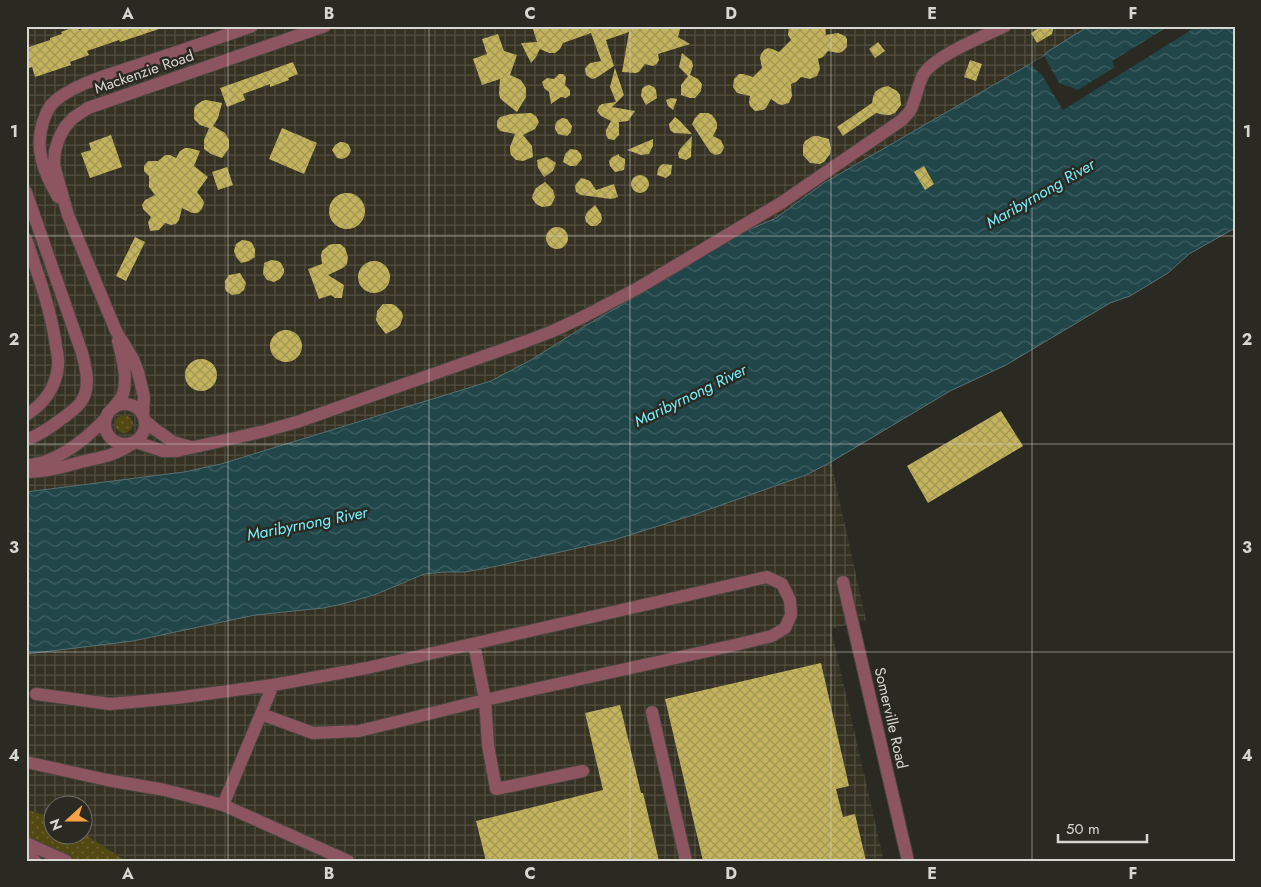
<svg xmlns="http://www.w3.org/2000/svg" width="1261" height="887" viewBox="0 0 1261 887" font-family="Jost,sans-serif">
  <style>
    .industrial { fill: url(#industrial-grid) }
    .grass { fill: url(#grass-dots) }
    .water { fill: url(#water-waves); stroke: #577172 }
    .pier { fill: #2b2a22 }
    .building { fill: url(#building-cross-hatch) }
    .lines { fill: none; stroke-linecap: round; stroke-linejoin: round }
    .minor-casing { stroke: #47463e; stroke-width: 14 }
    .minor { stroke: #8d5560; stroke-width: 12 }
    .grid { fill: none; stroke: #d7d6d0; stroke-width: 1; stroke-opacity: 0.55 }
    .labels { text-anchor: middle; stroke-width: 5; stroke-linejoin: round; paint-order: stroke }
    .street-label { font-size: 15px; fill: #d7d6d0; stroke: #2b2a22 }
    .water-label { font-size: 16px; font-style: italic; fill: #75effd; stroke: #2b2a22 }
    .neatline { fill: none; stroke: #d7d6d0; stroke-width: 2 }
    .grid-label { font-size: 16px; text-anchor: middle; font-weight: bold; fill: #d7d6d0 }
  </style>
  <defs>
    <pattern id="industrial-grid" width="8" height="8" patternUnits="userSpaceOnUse" patternTransform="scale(1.25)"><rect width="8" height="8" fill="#353223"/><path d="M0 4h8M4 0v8" fill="none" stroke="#524f42"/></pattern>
    <pattern id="grass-dots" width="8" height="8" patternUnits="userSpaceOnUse" patternTransform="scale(1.25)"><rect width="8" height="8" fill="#524812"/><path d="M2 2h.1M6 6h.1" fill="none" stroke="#6a6233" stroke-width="1.8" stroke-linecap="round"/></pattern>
    <pattern id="water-waves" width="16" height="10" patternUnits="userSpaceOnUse" patternTransform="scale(1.25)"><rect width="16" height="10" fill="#20464a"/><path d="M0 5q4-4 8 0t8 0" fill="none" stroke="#406063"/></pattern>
    <pattern id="building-cross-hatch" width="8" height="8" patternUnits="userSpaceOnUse" patternTransform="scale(1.25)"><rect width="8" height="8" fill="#c3b35d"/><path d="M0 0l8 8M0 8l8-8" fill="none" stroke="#a29655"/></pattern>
  </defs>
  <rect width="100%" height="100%" fill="#2b2a22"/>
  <path class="industrial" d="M 26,26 L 1089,26 L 1047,52 L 1044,56 L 1030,64 L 824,183 L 776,218 L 710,251 L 688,266 L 585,326 L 531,360 L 491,381 L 221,464 L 184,472 L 26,492 Z
    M 831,462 L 866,620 L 831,629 L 884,861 L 126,861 L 83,833 L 82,804 L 52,804 L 52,818 L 26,809 L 26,654 L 133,641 L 255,615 L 323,608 L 342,604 L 374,595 L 424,574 L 444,572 L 464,572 L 614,540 L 696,514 L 806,475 Z"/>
  <path class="grass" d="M115 424a9 9 0 1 1 18 0a9 9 0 1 1-18 0Z
    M 26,809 L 52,818 L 52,834 L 82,834 L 83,833 L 126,861 L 76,861 L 26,836 Z"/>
  <path class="water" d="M 1089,26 L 1235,26 L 1235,228 L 1189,254 L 1168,273 L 1130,296 L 1110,303 L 1006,365 L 950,391 L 831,462 L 806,475 L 696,514 L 614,540 L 488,568 L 464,572 L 444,572 L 424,574 L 374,595 L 342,604 L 323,608 L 255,615 L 133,641 L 26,654 L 26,492 L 184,472 L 221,464 L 491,381 L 531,360 L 585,326 L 688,266 L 733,237 L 776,218 L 824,183 L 1030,64 L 1044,56 L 1047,52 Z"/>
  <path class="pier" d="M 1169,26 L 1189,26 L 1191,30 L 1063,110 L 1042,75 L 1030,64 L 1044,56 L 1059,83 L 1078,90 L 1115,67 L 1112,61 Z"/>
  <path class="building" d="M 77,26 L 79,30 L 91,26 L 162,26 L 162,28 L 120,42 L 119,40 L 87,51 L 89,55 L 70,62 L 71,65 L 35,77 L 32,67 L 26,69 L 26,48 L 50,40 L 50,38 L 62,34 L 61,32 Z
    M 532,26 L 681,26 L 678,37 L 690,44 L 658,54 L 659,60 L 657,64 L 653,66 L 645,64 L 639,72 L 636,73 L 622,72 L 629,32 L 606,40 L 614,66 L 596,78 L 592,79 L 586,75 L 585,69 L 586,67 L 590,63 L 601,61 L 591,33 L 563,43 L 560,49 L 555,53 L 549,53 L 540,49 L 536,57 L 531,63 L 521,43 L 537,42 Z
    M 789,26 L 825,26 L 826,35 L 838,33 L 845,36 L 847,39 L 847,47 L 842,52 L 838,53 L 828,51 L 823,57 L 818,59 L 820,69 L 817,76 L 810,79 L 801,77 L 796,82 L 791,84 L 792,96 L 789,103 L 782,105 L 778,104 L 771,99 L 766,108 L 763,110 L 755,111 L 750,106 L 749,102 L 750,96 L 737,93 L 733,87 L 734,79 L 739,74 L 743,74 L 753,77 L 762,68 L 760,58 L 761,54 L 764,50 L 768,48 L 772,49 L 779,52 L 791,40 L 788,35 Z
    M 1042,26 L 1054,26 L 1052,34 L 1037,43 L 1031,33 Z
    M 498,34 L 504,51 L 517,55 L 510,75 L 521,80 L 526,88 L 526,97 L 517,112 L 503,101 L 500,98 L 499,93 L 500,79 L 482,85 L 473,59 L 487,54 L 482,39 Z
    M 878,42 L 885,51 L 875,58 L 869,49 Z
    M 682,53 L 692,61 L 693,66 L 690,75 L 698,79 L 702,84 L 701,91 L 695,98 L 690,98 L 681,95 L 681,85 L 688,76 L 679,67 Z
    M 970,60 L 982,64 L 976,81 L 964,77 Z
    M 293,62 L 298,74 L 288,78 L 289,80 L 270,87 L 270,84 L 243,94 L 245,100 L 227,107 L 220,88 Z
    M 615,68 L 624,95 L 612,107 L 635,111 L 628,121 L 619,122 L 619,135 L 614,140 L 608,139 L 606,135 L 606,130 L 611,121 L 601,116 L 597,111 L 599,106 L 602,104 L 616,102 L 610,87 Z
    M 559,74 L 563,74 L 566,77 L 565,85 L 570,90 L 570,95 L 566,98 L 561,97 L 551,104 L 549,92 L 544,88 L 542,82 L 547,78 L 554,79 Z
    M 649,85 L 654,87 L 656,90 L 657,98 L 646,105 L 641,96 L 642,89 L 645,86 Z
    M 888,86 L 897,91 L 900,95 L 901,105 L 895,113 L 890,115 L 885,115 L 876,113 L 843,136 L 837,127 L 872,103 L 873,97 L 875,92 L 879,89 L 883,87 Z
    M 671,98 L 677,99 L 673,110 L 668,106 L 666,100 Z
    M 206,100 L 222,103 L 218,118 L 213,126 L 225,133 L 229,140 L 229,148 L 222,158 L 211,154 L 204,149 L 204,140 L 209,128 L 200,125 L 194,119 L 194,110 L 195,106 L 202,101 Z
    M 531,113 L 536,116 L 539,122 L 535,129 L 523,135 L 532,146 L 533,157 L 523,161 L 516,160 L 511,155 L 510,151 L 510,147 L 515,134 L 500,131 L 497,127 L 497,121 L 500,117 L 511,114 Z
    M 700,113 L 708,113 L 712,115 L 715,119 L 717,123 L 717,128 L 713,136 L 721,140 L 724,147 L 722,152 L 720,154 L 715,155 L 710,152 L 692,124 L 695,118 Z
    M 675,117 L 680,121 L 692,134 L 674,133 L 670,130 L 669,124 Z
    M 562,118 L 567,119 L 572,126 L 571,132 L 567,136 L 558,134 L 555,129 L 555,125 L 557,121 Z
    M 282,128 L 317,143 L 304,174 L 269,159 Z
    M 111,135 L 122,167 L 90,178 L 81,153 L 91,150 L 89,143 Z
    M 692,136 L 691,157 L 686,160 L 679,158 L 678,153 L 680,149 Z
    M 813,136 L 818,136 L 829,139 L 831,149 L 830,154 L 824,162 L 820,164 L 810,163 L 803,155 L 803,145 L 805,141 Z
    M 653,139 L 653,146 L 649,154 L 641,155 L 627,150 Z
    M 340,142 L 343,142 L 348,144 L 351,150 L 350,153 L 347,157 L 342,159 L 337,158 L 332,150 L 335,145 Z
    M 185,148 L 189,148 L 200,151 L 194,166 L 208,177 L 197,192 L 203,200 L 204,203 L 202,209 L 198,213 L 192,213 L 182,208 L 179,220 L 176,224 L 171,225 L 165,223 L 159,230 L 150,231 L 148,222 L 151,217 L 143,209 L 142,205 L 145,200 L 155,195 L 149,187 L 149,176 L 144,171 L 144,166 L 148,161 L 158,161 L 165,155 L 170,155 L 176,158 L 180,151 Z
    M 570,149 L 577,150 L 581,154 L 582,159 L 576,166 L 570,166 L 563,162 L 565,154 Z
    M 619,154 L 619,156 L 625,159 L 625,164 L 624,170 L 615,172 L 610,166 L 609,161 L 612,157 Z
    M 547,157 L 556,163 L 553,171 L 544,177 L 538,168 L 537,160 Z
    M 663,164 L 672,165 L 671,174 L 666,178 L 657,175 L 658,169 L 660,166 Z
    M 924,166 L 934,184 L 925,190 L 914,172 Z
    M 227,167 L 233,185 L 218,190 L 212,172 Z
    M631 184a9 9 0 1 1 18 0a9 9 0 1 1-18 0Z
    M 581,178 L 585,179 L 590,181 L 596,190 L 614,184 L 618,197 L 611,199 L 581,195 L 576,192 L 575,186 L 576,184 Z
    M 545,182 L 553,190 L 555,197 L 552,204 L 550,206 L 542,207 L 536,204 L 532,198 L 533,194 L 536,188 Z
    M329 211a18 18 0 1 1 36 0a18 18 0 1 1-36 0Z
    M 595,205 L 601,214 L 602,219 L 601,222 L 596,226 L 591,226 L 586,222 L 585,217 L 587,212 Z
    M546 238a11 11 0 1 1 22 0a11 11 0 1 1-22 0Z
    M 135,237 L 145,242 L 126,281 L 116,276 Z
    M 242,240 L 249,241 L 252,243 L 255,249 L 255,257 L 249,261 L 241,263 L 236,257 L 234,251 L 236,244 Z
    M 333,244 L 340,244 L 345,248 L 348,257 L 347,264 L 343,268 L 328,275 L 344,285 L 342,298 L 335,298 L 331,295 L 319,299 L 308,269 L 322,264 L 321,256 L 322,251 L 329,245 Z
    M 271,260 L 278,261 L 281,263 L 284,269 L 284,273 L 280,279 L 274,282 L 267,280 L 263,274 L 264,263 Z
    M358 277a16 16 0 1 1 32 0a16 16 0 1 1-32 0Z
    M 240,273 L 246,283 L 244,290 L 239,294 L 232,295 L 226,291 L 225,288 L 225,281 L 229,275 Z
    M 383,304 L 392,304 L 396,306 L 402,312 L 403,317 L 400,325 L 397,328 L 386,334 L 378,324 L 376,320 L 377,311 Z
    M270 346a16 16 0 1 1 32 0a16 16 0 1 1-32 0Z
    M185 375a16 16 0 1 1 32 0a16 16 0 1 1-32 0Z
    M 1001,411 L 1023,446 L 928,503 L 907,466 Z
    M 821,663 L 849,786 L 836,789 L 843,817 L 855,814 L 866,861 L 703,861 L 665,699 Z
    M 620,705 L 641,793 L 643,793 L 659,861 L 486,861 L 476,821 L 603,790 L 585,713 Z"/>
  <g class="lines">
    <g class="minor-casing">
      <path id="minor" d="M 26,192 L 82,353 C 86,368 91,388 81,402 C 75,410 67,415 60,420 C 50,428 39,435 26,440
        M 58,197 C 44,173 34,149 43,122 C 45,116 47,110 51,105 C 70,84 118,72 144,63 C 180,51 216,39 252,26
        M 26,239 C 38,274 51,310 56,346 C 57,353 59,359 58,366 C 56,387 44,404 26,415
        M105 424a20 20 0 1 1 40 0a20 20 0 1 1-40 0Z
        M 114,407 C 117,403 121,399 123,394 C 128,377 122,358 118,341
        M 143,414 L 144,397 L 138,372 L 133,359 L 116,331 L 68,215 L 54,165 L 55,151 L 59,138 L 65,127 L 73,118 L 88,108 L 325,26
        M 145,421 L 156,430 L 173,442 L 191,447
        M 136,442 L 163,451 L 177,451 L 265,431 L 297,422 L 527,341 L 553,331 L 585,316 L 638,288 L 781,203 L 902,120 C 904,117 908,114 910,111 C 916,100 917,87 923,75 C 934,56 984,36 1005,26
        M 26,466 C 34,464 42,463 49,460 C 71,451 90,435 106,418
        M 26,472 C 45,472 63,467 81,462 C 102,457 114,456 132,444
        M 843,582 L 908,861
        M 474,644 L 485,700 L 488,745 L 496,789 L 583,771
        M 36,694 L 110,704 L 176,698 L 273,685 L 367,668 L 767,577 L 782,584 L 790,600 L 791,615 L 785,628 L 772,636 L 735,645 L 485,700 L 359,731 L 313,733 L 261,714
        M 652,712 L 686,861
        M 26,762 L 107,780 L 165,790 L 223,805 L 348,861
        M 223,805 L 273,685
        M 26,843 L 66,861
        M 26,854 L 35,861"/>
    </g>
    <use href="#minor" class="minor"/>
  </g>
  <path class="grid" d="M 228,26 L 228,861M 429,26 L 429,861M 630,26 L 630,861M 831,26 L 831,861M 1032,26 L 1032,861M 26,236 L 1235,236M 26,444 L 1235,444M 26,652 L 1235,652"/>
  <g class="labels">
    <g class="street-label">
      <text transform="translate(144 72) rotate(-19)" y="5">Mackenzie Road</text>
      <text transform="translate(891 718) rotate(77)" y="5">Somerville Road</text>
    </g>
    <g class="water-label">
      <text transform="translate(1040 193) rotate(-30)" y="6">Maribyrnong River</text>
      <text transform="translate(690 395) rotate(-26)" y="6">Maribyrnong River</text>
      <text transform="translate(307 523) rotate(-11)" y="6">Maribyrnong River</text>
    </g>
  </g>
  <rect width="1261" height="887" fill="none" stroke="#2b2a22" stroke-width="55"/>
  <g transform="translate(68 820) rotate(249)"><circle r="24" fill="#2b2a22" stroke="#706f68"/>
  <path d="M0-4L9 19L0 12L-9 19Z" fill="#f7a149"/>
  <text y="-8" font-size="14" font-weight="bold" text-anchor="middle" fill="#d7d6d0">N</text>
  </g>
  <path d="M1058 834v8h89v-8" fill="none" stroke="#d7d6d0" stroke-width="2.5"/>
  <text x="1066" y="834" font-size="15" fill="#d7d6d0" stroke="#2b2a22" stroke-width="4" paint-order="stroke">50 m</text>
  <rect x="28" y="28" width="1206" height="832" class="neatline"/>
  <g class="grid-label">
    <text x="128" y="19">A</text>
    <text x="329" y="19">B</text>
    <text x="530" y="19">C</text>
    <text x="731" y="19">D</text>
    <text x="932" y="19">E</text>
    <text x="1133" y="19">F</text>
    <text x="14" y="137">1</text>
    <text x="1247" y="137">1</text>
    <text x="14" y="345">2</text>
    <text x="1247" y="345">2</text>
    <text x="14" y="553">3</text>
    <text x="1247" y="553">3</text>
    <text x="14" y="761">4</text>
    <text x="1247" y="761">4</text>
    <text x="128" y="879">A</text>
    <text x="329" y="879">B</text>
    <text x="530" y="879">C</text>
    <text x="731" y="879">D</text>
    <text x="932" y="879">E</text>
    <text x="1133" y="879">F</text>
  </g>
</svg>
